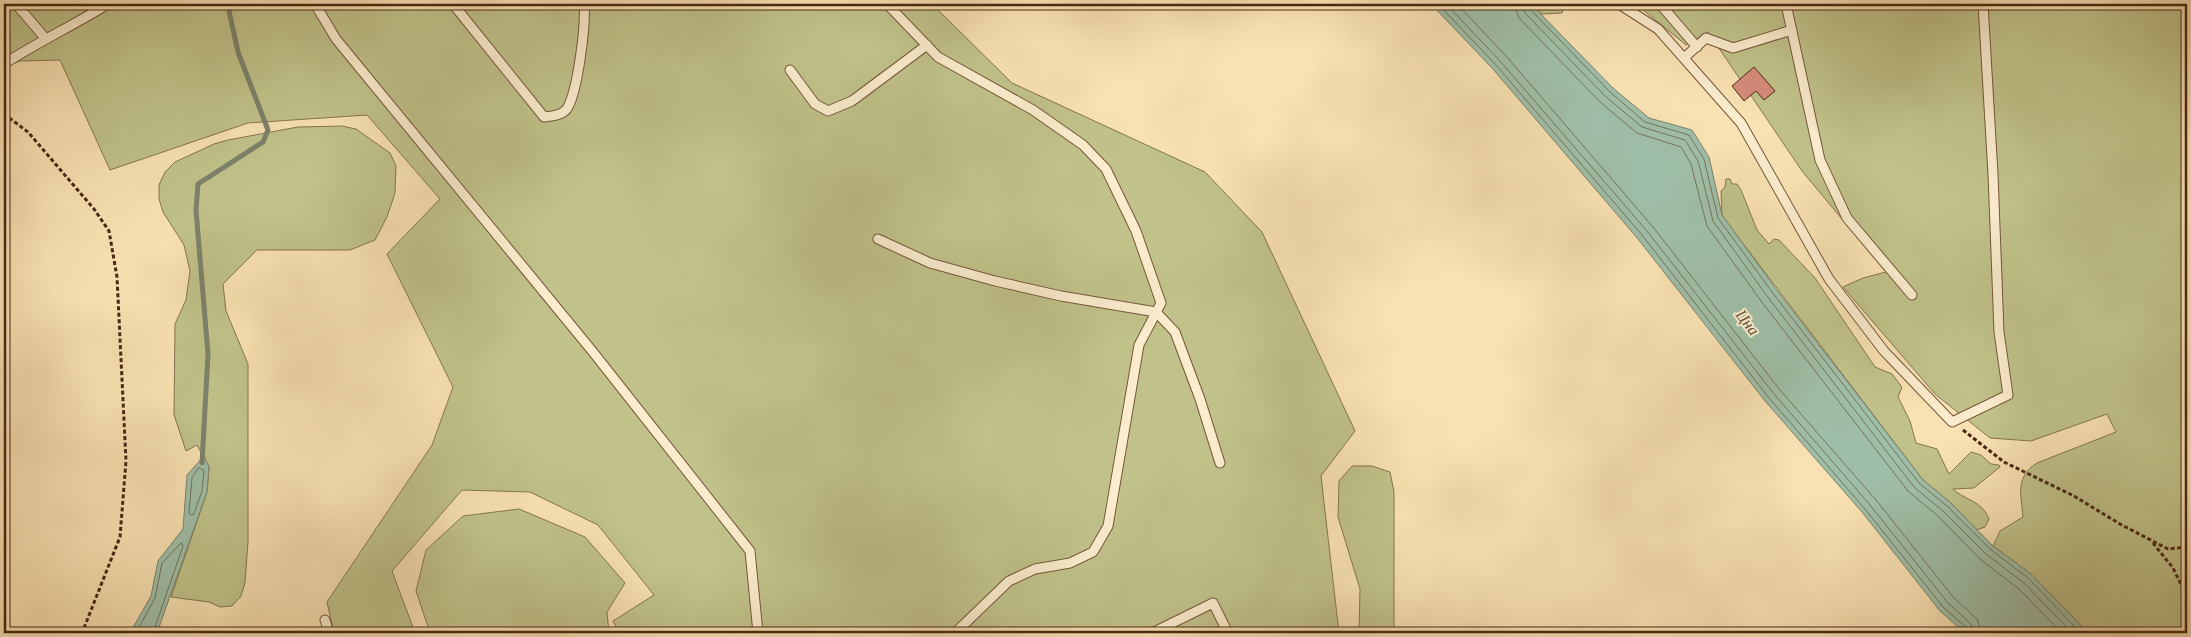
<svg xmlns="http://www.w3.org/2000/svg" width="2191" height="637" viewBox="0 0 2191 637" font-family="'IM FELL Double Pica',serif">
  <style>
    .green { fill: #c0c28a; stroke: #85754e }
    .water { fill: #9fbea7; stroke: #7d826c }
    .lines { fill: none; stroke-linecap: round; stroke-linejoin: round }
    .shore { stroke: #74735d; stroke-width: 1 }
    .stream { stroke: #7d826c; stroke-width: 5 }
    .building { fill: #d58c7b; stroke: #4a2813 }
    .lane-casing { stroke: #76563b; stroke-width: 11 }
    .path { stroke: #4a2813; stroke-width: 3; stroke-dasharray: 4 2.5; stroke-linecap: butt }
    .lane { stroke: #faeccd; stroke-width: 9 }
    .labels { text-anchor: middle; stroke-width: 4; stroke-linejoin: round; paint-order: stroke }
    .water-label { font-size: 16px; font-style: italic; fill: #5f4e38; stroke: #faeccd }
  </style>
  <rect width="100%" height="100%" fill="#f8e1b2"/>
  <filter id="stains"><feTurbulence type="fractalNoise" baseFrequency=".004" numOctaves="4"/><feColorMatrix values="0 0 0 0 .2 0 0 0 0 .09 0 0 0 0 .02 0 0 0 .5 -.17"/></filter>
  <radialGradient id="worn" r=".72"><stop offset=".6" stop-color="#630" stop-opacity="0"/><stop offset="1" stop-color="#630" stop-opacity=".3"/></radialGradient>
  <path class="green" d="M 4,4 L 932,4 L 1012,83 L 1205,172 L 1262,232 L 1355,431 L 1321,476 L 1339,633 L 619,633 L 613,621 L 654,595 L 598,525 L 530,492 L 462,490 L 392,571 L 415,633 L 334,633 L 327,602 L 432,445 L 453,387 L 387,254 L 440,199 L 367,115 L 248,123 L 110,170 L 60,60 L 20,61 L 4,66 Z
    M 1531,4 L 1565,4 L 1562,13 L 1542,14 Z
    M 1636,4 L 2187,4 L 2187,633 L 2088,633 L 2031,574 L 1993,546 L 2000,531 L 2023,517 C 2021,494 2015,477 2037,463 L 2116,432 L 2107,414 L 2031,441 L 1990,438 L 1935,394 L 1843,287 L 1863,278 L 1886,272 L 1802,171 L 1708,32 L 1686,45 Z
    M 342,126 L 356,129 L 390,153 L 396,166 L 395,193 L 387,217 L 375,240 L 350,250 L 257,250 L 223,284 L 226,311 L 248,364 L 248,542 L 245,583 L 241,596 L 232,606 L 220,607 L 209,602 L 171,597 L 207,492 L 209,467 L 197,445 L 186,451 L 174,415 L 175,324 L 186,300 L 190,271 L 184,245 L 163,212 L 159,199 L 159,185 L 165,172 L 175,162 L 214,144 L 228,140 L 298,127 Z
    M 1726,179 L 1730,179 L 1732,184 L 1737,184 L 1741,190 L 1757,230 L 1769,244 L 1774,239 L 1779,240 L 1815,278 L 1875,367 L 1892,374 L 1902,387 L 1898,397 L 1910,421 L 1916,443 L 1937,449 L 1949,474 L 1971,452 L 1981,455 L 1991,464 L 1999,465 L 2000,467 L 1974,488 L 1953,489 C 1966,501 1981,500 1989,519 L 1985,527 L 1976,530 L 1951,503 L 1923,480 L 1735,233 L 1722,215 L 1721,191 L 1725,187 Z
    M 1352,466 L 1372,466 L 1390,472 L 1394,492 L 1394,633 L 1359,633 L 1360,589 L 1338,517 L 1339,481 Z
    M 519,509 L 585,537 L 625,583 L 607,612 L 609,633 L 430,633 L 416,591 L 426,550 L 463,516 Z"/>
  <path class="water" d="M 1431,4 L 1531,4 L 1613,88 L 1649,118 L 1692,130 L 1709,157 L 1722,215 L 1776,289 L 1923,480 L 1951,503 L 1993,546 L 2031,574 L 2088,633 L 1965,633 L 1940,611 L 1862,512 L 1765,401 L 1638,239 L 1492,68 Z
    M 204,456 L 209,467 L 207,492 L 157,633 L 130,633 L 151,596 L 158,561 L 183,529 L 187,475 Z"/>
  <g class="lines">
    <path class="shore" d="M 1438,4 L 1496,65 L 1642,235 L 1769,398 L 1865,509 L 1944,608 L 1967,628 L 1968,633
      M 1446,4 L 1500,61 L 1647,231 L 1774,394 L 1870,505 L 1948,603 L 1971,624 L 1974,633
      M 1457,4 L 1506,56 L 1653,227 L 1780,390 L 1876,500 L 1954,598 L 1977,619 L 1982,633
      M 1514,4 L 1519,18 L 1600,102 L 1637,133 L 1681,147 L 1691,164 L 1707,226 L 1761,301 L 1908,491 L 1938,516 L 1981,560 L 2019,589 L 2062,633
      M 1522,4 L 1525,13 L 1605,96 L 1642,127 L 1685,140 L 1698,161 L 1713,221 L 1767,296 L 1914,487 L 1943,511 L 1986,554 L 2024,583 L 2072,633
      M 1528,4 L 1530,9 L 1610,92 L 1645,122 L 1689,135 L 1704,159 L 1718,218 L 1772,292 L 1919,483 L 1947,506 L 1990,549 L 2028,578 L 2081,633
      M 199,468 L 204,470 L 202,491 L 194,514 L 191,515 L 189,513 L 192,478 Z
      M 136,633 L 155,598 L 162,563 L 181,543 L 183,546 L 153,633"/>
    <path class="stream" d="M 202,463 L 208,354 L 196,210 L 198,184 L 263,142 L 268,130 L 238,52 L 229,11 L 232,4"/>
  </g>
  <path class="building" d="M 1754,67 L 1775,91 L 1764,100 L 1756,91 L 1744,101 L 1732,86 Z"/>
  <g class="lines">
    <g class="lane-casing">
      <path id="lane" d="M 16,4 L 45,38
        M 315,4 L 336,39 L 593,352 L 750,551 L 758,633
        M 453,4 L 544,117 C 553,116 564,115 568,107 C 578,88 586,25 584,4
        M 887,4 L 938,57 L 1033,110 L 1083,145 L 1106,169 L 1136,231 L 1161,303 L 1139,345 L 1108,526 L 1093,552 L 1070,563 L 1035,569 L 1009,581 L 955,633
        M 1619,4 L 1658,29 L 1741,123 L 1829,279 L 1884,351 L 1952,422 L 2008,395 L 1999,332 L 1993,174 L 1983,4
        M 1660,4 L 1697,47
        M 1786,4 L 1820,160 L 1847,218 L 1912,295
        M 1684,58 L 1706,38 L 1733,48 L 1792,30
        M 4,64 C 38,42 74,25 108,4
        M 790,70 L 815,104 L 828,111 L 852,101 L 927,45
        M 878,239 L 930,263 L 995,281 L 1061,296 L 1156,312 L 1175,332 L 1200,399 L 1220,463
        M 325,620 L 329,633
        M 1152,633 L 1213,603 L 1228,633"/>
    </g>
    <path class="path" d="M 4,114 L 28,132 L 94,209 L 109,231 L 117,277 L 126,461 L 120,537 L 82,633
      M 1963,430 L 2004,462 L 2074,496 L 2120,524 L 2168,549 L 2187,547
      M 2153,543 L 2173,568 L 2187,597"/>
    <use href="#lane" class="lane"/>
  </g>
  <g class="labels">
    <g class="water-label">
      <text transform="translate(1748 322) rotate(53)" y="6">Цна</text>
    </g>
  </g>
  <rect width="2191" height="637" fill="none" stroke="#f8e1b2" stroke-width="20"/>
  <rect x="5" y="5" width="2181" height="627" fill="none" stroke="#4a2813" stroke-width="2.5"/>
  <rect x="10" y="10" width="2171" height="617" fill="none" stroke="#4a2813"/>
  <rect width="100%" height="100%" filter="url(#stains)"/>
  <rect width="100%" height="100%" fill="url(#worn)"/>
</svg>
